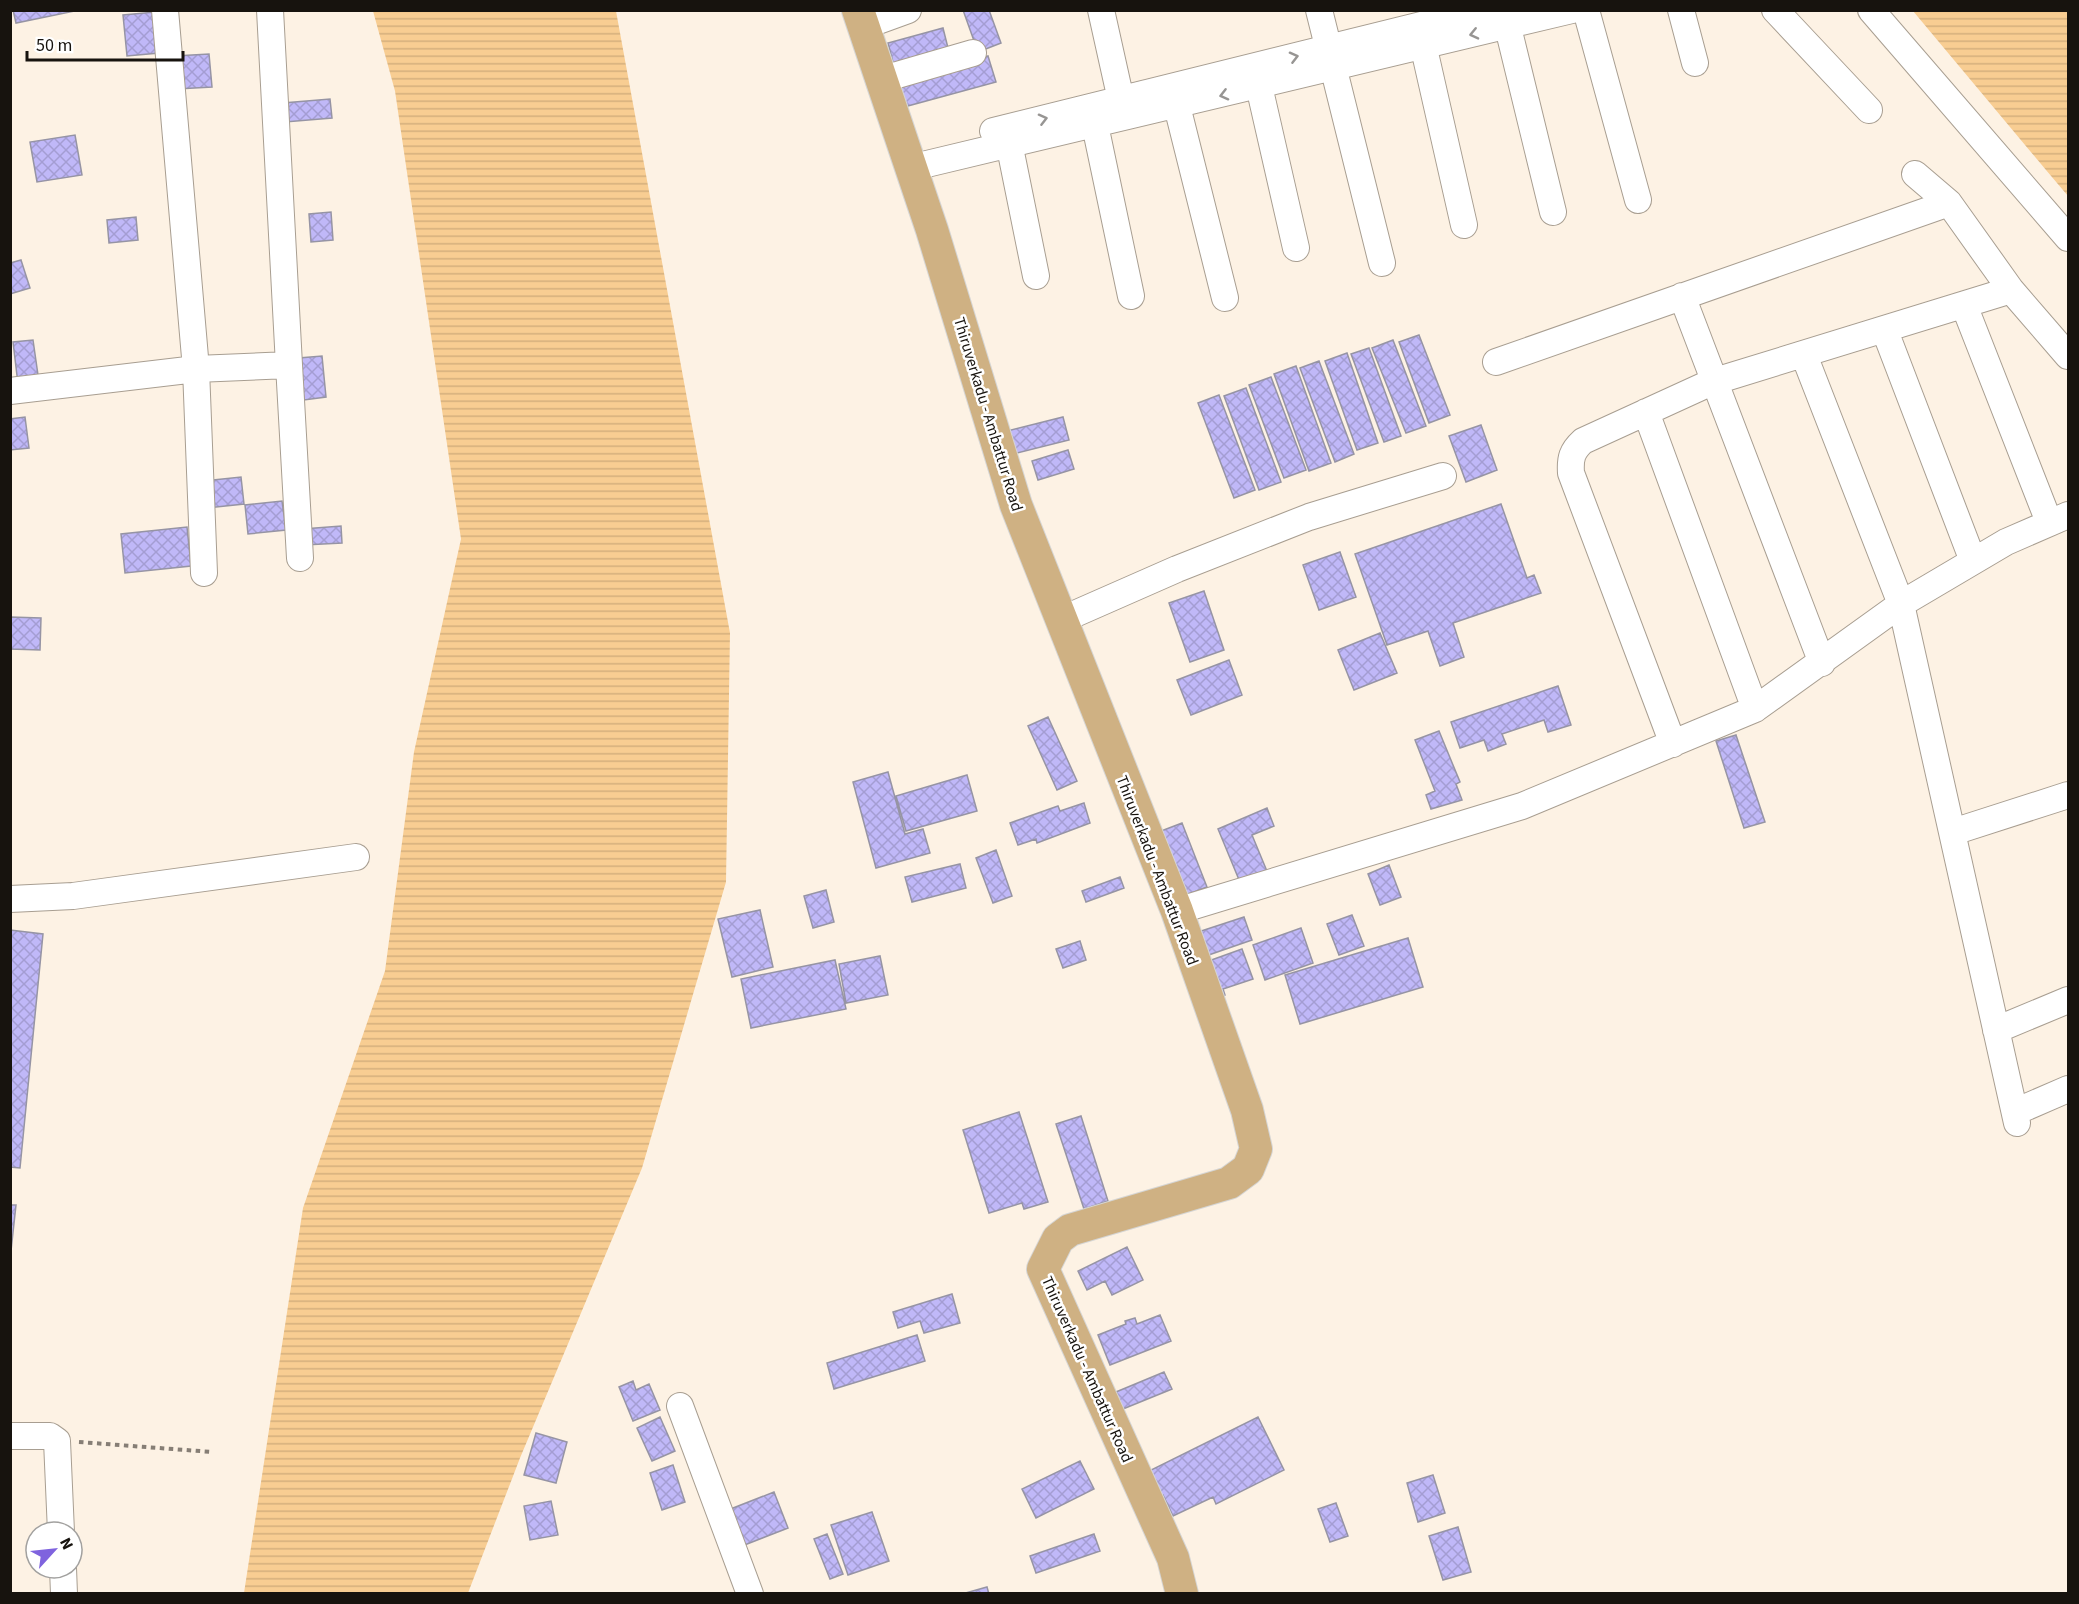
<svg xmlns="http://www.w3.org/2000/svg" width="2079" height="1604" viewBox="0 0 2079 1604" font-family="'Source Sans 3',sans-serif">
  <style>
    .water { fill: url(#water-rules) }
    .building { fill: url(#building-cross-hatch); stroke: #9694a4; stroke-width: 1.5 }
    .lines { fill: none; stroke-linecap: round; stroke-linejoin: round }
    .minor-casing { stroke: #a89e91; stroke-width: 28 }
    .major-casing { stroke: #d5d5d4; stroke-width: 34 }
    .path { stroke: #867e75; stroke-width: 4; stroke-dasharray: 4.5 4.5; stroke-linecap: butt }
    .minor { stroke: #fff; stroke-width: 26 }
    .major { stroke: #cfb183; stroke-width: 32 }
    .oneway { stroke: #979593 }
    .labels { text-anchor: middle; stroke-width: 5; stroke-linejoin: round; paint-order: stroke }
    .street-label { font-size: 16px; fill: #17130e; stroke: #fff }
  </style>
  <defs>
    <pattern id="water-rules" width="6" height="5" patternUnits="userSpaceOnUse" patternTransform="scale(1.5)"><rect width="6" height="5" fill="#f8cd92"/><path d="M0 2.5h6" fill="none" stroke="#d4af7d"/></pattern>
    <pattern id="building-cross-hatch" width="8" height="8" patternUnits="userSpaceOnUse" patternTransform="scale(1.5)"><rect width="8" height="8" fill="#c0b8f8"/><path d="M0 0l8 8M0 8l8-8" fill="none" stroke="#a49dd3"/></pattern>
  </defs>
  <rect width="100%" height="100%" fill="#fdf2e4"/>
  <path class="water" d="M 373,11 L 616,11 L 730,633 L 726,882 L 642,1168 L 520,1458 L 468,1593 L 244,1593 L 303,1208 L 385,971 L 414,752 L 461,539 L 395,91 Z
    M 1913,11 L 2068,11 L 2068,196 L 2046,170 Z"/>
  <path class="building" d="M 13,10 L 75,10 L 75,11 L 16,23 Z
    M 963,10 L 989,10 L 1001,43 L 978,52 Z
    M 155,12 L 159,53 L 127,56 L 123,15 Z
    M 943,28 L 950,56 L 895,70 L 888,43 Z
    M 209,54 L 212,87 L 177,89 L 175,56 Z
    M 988,56 L 996,82 L 904,107 L 896,81 Z
    M 330,99 L 332,118 L 285,122 L 283,103 Z
    M 75,135 L 82,175 L 37,182 L 30,142 Z
    M 331,212 L 333,240 L 311,242 L 309,214 Z
    M 136,217 L 138,240 L 109,243 L 107,220 Z
    M 21,260 L 30,288 L 10,294 L 10,263 Z
    M 1419,335 L 1450,415 L 1429,423 L 1399,342 Z
    M 33,340 L 39,382 L 18,384 L 13,342 Z
    M 1393,340 L 1426,426 L 1406,433 L 1372,348 Z
    M 1369,348 L 1401,436 L 1384,442 L 1351,354 Z
    M 1347,353 L 1378,443 L 1357,450 L 1325,361 Z
    M 322,356 L 326,397 L 304,400 L 299,358 Z
    M 1319,361 L 1354,454 L 1335,462 L 1300,368 Z
    M 1296,366 L 1331,463 L 1309,471 L 1274,374 Z
    M 1271,377 L 1306,470 L 1284,478 L 1249,385 Z
    M 1246,388 L 1281,482 L 1259,490 L 1224,396 Z
    M 1219,395 L 1255,490 L 1234,498 L 1198,403 Z
    M 25,417 L 29,448 L 10,450 L 10,419 Z
    M 1063,417 L 1069,440 L 1013,454 L 1007,431 Z
    M 1481,425 L 1497,470 L 1466,482 L 1449,436 Z
    M 1068,450 L 1074,469 L 1038,480 L 1032,461 Z
    M 241,477 L 244,504 L 207,508 L 204,481 Z
    M 282,501 L 286,530 L 248,534 L 245,505 Z
    M 1501,504 L 1527,578 L 1534,575 L 1541,593 L 1453,623 L 1464,657 L 1440,666 L 1428,631 L 1387,645 L 1355,554 Z
    M 341,526 L 342,543 L 304,545 L 303,529 Z
    M 187,527 L 191,566 L 125,573 L 121,534 Z
    M 1340,552 L 1356,597 L 1319,610 L 1303,565 Z
    M 1204,591 L 1224,650 L 1190,662 L 1169,603 Z
    M 10,617 L 41,618 L 40,650 L 10,649 Z
    M 1380,633 L 1397,673 L 1354,690 L 1338,650 Z
    M 1229,660 L 1242,695 L 1191,715 L 1177,680 Z
    M 1558,686 L 1571,725 L 1548,732 L 1544,720 L 1502,734 L 1506,744 L 1488,751 L 1484,740 L 1460,748 L 1451,722 Z
    M 1048,717 L 1077,781 L 1057,790 L 1028,726 Z
    M 1439,731 L 1460,782 L 1456,784 L 1462,800 L 1431,809 L 1426,795 L 1435,791 L 1415,740 Z
    M 1736,735 L 1765,822 L 1744,828 L 1716,741 Z
    M 888,772 L 905,834 L 923,829 L 930,853 L 876,868 L 853,782 Z
    M 967,775 L 977,811 L 906,831 L 896,796 Z
    M 1084,803 L 1090,823 L 1037,843 L 1036,839 L 1018,845 L 1010,823 L 1058,806 L 1060,811 Z
    M 1267,808 L 1274,826 L 1252,835 L 1269,876 L 1242,887 L 1218,829 Z
    M 1182,823 L 1207,887 L 1181,897 L 1156,833 Z
    M 996,850 L 1012,896 L 993,903 L 976,858 Z
    M 960,864 L 966,888 L 912,902 L 905,877 Z
    M 1389,865 L 1401,897 L 1380,905 L 1368,874 Z
    M 1120,877 L 1124,888 L 1086,902 L 1082,891 Z
    M 826,890 L 834,922 L 813,928 L 804,896 Z
    M 760,910 L 773,967 L 732,977 L 718,919 Z
    M 1352,915 L 1364,946 L 1339,955 L 1327,924 Z
    M 1244,917 L 1252,940 L 1200,958 L 1192,934 Z
    M 1301,928 L 1313,963 L 1265,980 L 1253,945 Z
    M 10,930 L 43,934 L 20,1168 L 10,1167 Z
    M 1408,938 L 1423,987 L 1300,1024 L 1285,975 Z
    M 1080,941 L 1086,960 L 1063,968 L 1056,949 Z
    M 1242,949 L 1253,979 L 1223,989 L 1225,995 L 1215,999 L 1203,963 Z
    M 880,956 L 888,995 L 846,1003 L 839,964 Z
    M 835,960 L 846,1009 L 751,1028 L 741,979 Z
    M 1019,1112 L 1048,1202 L 1024,1209 L 1022,1203 L 989,1213 L 963,1130 Z
    M 1081,1116 L 1108,1201 L 1084,1209 L 1056,1124 Z
    M 10,1205 L 16,1205 L 10,1260 Z
    M 1127,1247 L 1143,1280 L 1112,1295 L 1105,1281 L 1087,1290 L 1078,1271 Z
    M 952,1294 L 960,1323 L 924,1333 L 920,1321 L 898,1328 L 893,1312 Z
    M 1160,1315 L 1171,1341 L 1110,1365 L 1098,1335 L 1126,1324 L 1125,1321 L 1135,1318 L 1137,1324 Z
    M 917,1335 L 925,1361 L 834,1389 L 827,1363 Z
    M 1164,1372 L 1172,1389 L 1123,1409 L 1116,1392 Z
    M 633,1381 L 636,1390 L 649,1384 L 660,1410 L 633,1421 L 619,1387 Z
    M 660,1417 L 675,1451 L 652,1461 L 637,1428 Z
    M 1258,1417 L 1284,1470 L 1216,1504 L 1213,1497 L 1173,1516 L 1163,1495 L 1157,1498 L 1145,1473 Z
    M 536,1433 L 567,1442 L 556,1483 L 524,1475 Z
    M 1080,1461 L 1094,1489 L 1036,1518 L 1022,1489 Z
    M 673,1465 L 685,1502 L 662,1510 L 650,1473 Z
    M 1433,1475 L 1445,1513 L 1418,1522 L 1407,1483 Z
    M 774,1492 L 788,1528 L 742,1546 L 728,1510 Z
    M 551,1501 L 558,1535 L 530,1540 L 524,1506 Z
    M 1336,1503 L 1348,1536 L 1330,1542 L 1318,1509 Z
    M 872,1512 L 889,1561 L 848,1575 L 831,1525 Z
    M 1458,1527 L 1471,1572 L 1443,1580 L 1429,1536 Z
    M 827,1534 L 843,1574 L 830,1579 L 814,1539 Z
    M 1094,1534 L 1100,1551 L 1036,1573 L 1030,1556 Z
    M 987,1587 L 989,1594 L 962,1594 Z"/>
  <g class="lines">
    <g class="minor-casing">
      <path id="minor" d="M 165,10 L 196,369 L 204,573
        M 270,10 L 289,365
        M 1101,10 L 1121,100
        M 1319,10 L 1382,263
        M 1586,10 L 1638,200
        M 1681,10 L 1695,63
        M 1775,10 L 1869,110
        M 1871,10 L 2068,238
        M 1504,11 L 1553,212
        M 864,26 L 908,10
        M 1420,31 L 1464,225
        M 880,80 L 973,53
        M 1259,86 L 1296,248
        M 1173,90 L 1225,298
        M 1095,125 L 1131,296
        M 1006,128 L 1036,276
        M 993,131 L 1482,10
        M 910,168 L 1572,10
        M 1915,174 L 1949,203 L 2011,290 L 2068,356
        M 1682,296 L 1822,663
        M 1964,305 L 2049,522
        M 1885,331 L 1973,561
        M 1804,355 L 1901,604 L 2017,1123
        M 1496,362 L 1949,203
        M 10,391 L 196,369 L 289,365 L 300,558
        M 1646,412 L 1755,709
        M 1061,620 L 1177,569 L 1309,517 L 1443,476
        M 1673,744 L 1571,473 C 1570,458 1572,451 1583,441 L 1712,382 L 2011,290
        M 1953,832 L 2068,795
        M 10,899 L 73,896 L 356,857
        M 1177,911 L 1522,806 L 1755,709 L 1901,604 L 2006,542 L 2068,515
        M 1996,1030 L 2068,1000
        M 2015,1112 L 2068,1089
        M 680,1406 L 750,1594
        M 10,1436 L 50,1436 L 57,1441 L 61,1532
        M 63,1568 L 64,1594"/>
    </g>
    <g class="major-casing">
      <path id="major" d="M 858,10 L 932,230 L 1016,505 L 1177,911 L 1247,1110 L 1256,1149 L 1248,1169 L 1229,1183 L 1070,1230 L 1058,1239 L 1043,1269 L 1173,1558 L 1182,1594"/>
    </g>
    <path class="path" d="M 79,1442 L 212,1452"/>
    <use href="#minor" class="minor"/>
    <use href="#major" class="major"/>
  </g>
  <defs><path id="oneway-chevron" d="M-2-3.5L2.5 0L-2 3.5" fill="none" stroke-width="1.6" stroke-linecap="round" stroke-linejoin="round" transform="scale(1.5)"/></defs>
  <g class="oneway">
    <use href="#oneway-chevron" transform="translate(1474 34) rotate(167)"/>
    <use href="#oneway-chevron" transform="translate(1294 57) rotate(-14)"/>
    <use href="#oneway-chevron" transform="translate(1224 95) rotate(166)"/>
    <use href="#oneway-chevron" transform="translate(1043 119) rotate(-14)"/>
  </g>
  <g class="labels">
    <g class="street-label">
      <text transform="translate(989 414) rotate(73)" y="6">Thiruverkadu - Ambattur Road</text>
      <text transform="translate(1158 870) rotate(69)" y="6">Thiruverkadu - Ambattur Road</text>
      <text transform="translate(1088 1369) rotate(66)" y="6">Thiruverkadu - Ambattur Road</text>
    </g>
  </g>
  <rect width="2079" height="1604" fill="none" stroke="#17130e" stroke-width="24"/>
  <g transform="translate(54 1550) rotate(63)"><circle r="28" fill="#ffffff" stroke="#a2a19f" stroke-width="1.5"/>
  <path d="M0-4.5L10 22L0 15L-10 22Z" fill="#7f63de"/>
  <text y="-9" font-size="16" font-weight="bold" text-anchor="middle" fill="#17130e">N</text>
  </g>
  <path d="M27 51v9h156v-9" fill="none" stroke="#17130e" stroke-width="3"/>
  <text x="36" y="51" font-size="18" fill="#17130e" stroke="#ffffff" stroke-width="4.5" paint-order="stroke">50 m</text>
</svg>
